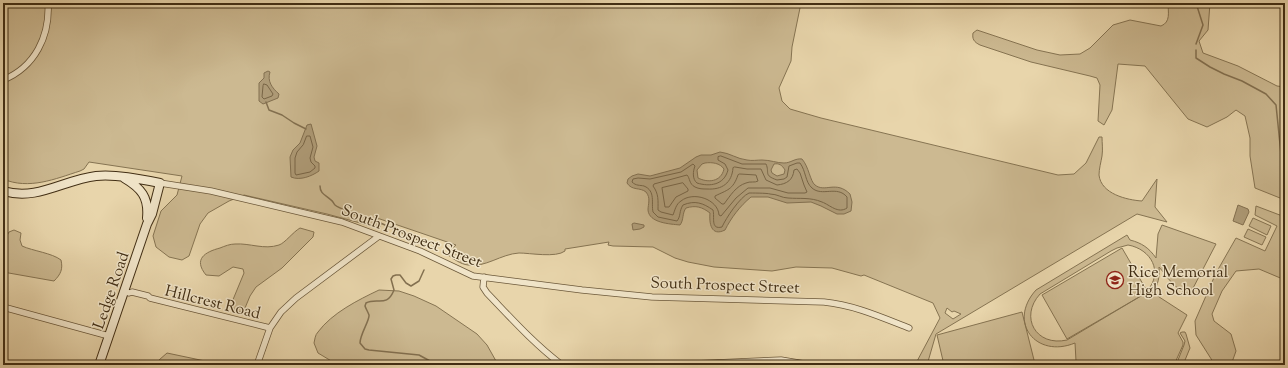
<svg xmlns="http://www.w3.org/2000/svg" width="1288" height="368" viewBox="0 0 1288 368" font-family="'Sorts Mill Goudy',serif">
  <style>
    .green { fill: #ccb991; stroke: #867452; fill-rule: evenodd }
    .water { fill: #af9c78; stroke: #837050; fill-rule: evenodd }
    .lines { fill: none; stroke-linecap: round; stroke-linejoin: round }
    .shore { stroke: #786546; stroke-width: 1 }
    .stream { stroke: #837050; stroke-width: 1.5 }
    .street-casing { stroke: #6b583a; stroke-width: 7 }
    .secondary-casing { stroke: #412e14; stroke-width: 10 }
    .street { stroke: #f0e4c8; stroke-width: 5.5 }
    .secondary { stroke: #f0e4c8; stroke-width: 8 }
    .labels { text-anchor: middle; stroke-width: 3; stroke-linejoin: round; paint-order: stroke }
    .street-label { font-size: 16px; fill: #412e14; stroke: #f0e4c8 }
    .poi-label { font-size: 16px; fill: #412e14; stroke: #f0e4c8; text-anchor: start }
  </style>
  <rect width="100%" height="100%" fill="#e8d5ab"/>
  <filter id="stains"><feTurbulence type="fractalNoise" baseFrequency=".005" numOctaves="4"/><feColorMatrix values="0 0 0 0 .2 0 0 0 0 .09 0 0 0 0 .02 0 0 0 .5 -.17"/></filter>
  <radialGradient id="worn" r=".72"><stop offset=".6" stop-color="#630" stop-opacity="0"/><stop offset="1" stop-color="#630" stop-opacity=".3"/></radialGradient>
  <path class="green" d="M 3,3 L 801,3 L 792,47 L 791,61 L 779,88 L 782,101 L 790,109 L 821,118 L 1058,175 L 1074,174 L 1086,163 L 1099,137 L 1102,137 C 1102,143 1103,149 1102,156 C 1101,162 1099,169 1099,175 C 1101,194 1127,200 1142,201 L 1157,179 L 1155,207 L 1167,222 L 1137,214 L 936,334 L 927,365 L 915,365 L 940,318 L 933,303 L 864,275 L 861,276 L 832,268 L 796,267 L 772,271 L 714,267 L 688,262 L 675,258 L 653,247 L 613,246 L 608,245 L 609,242 L 565,249 L 565,251 C 556,258 530,253 519,253 C 501,254 485,268 468,265 C 460,264 454,259 448,255 C 449,250 453,248 456,245 L 377,218 L 381,224 L 380,227 L 375,227 L 327,214 L 244,195 L 229,201 L 208,213 L 200,224 L 189,256 L 182,260 L 169,257 L 156,247 L 153,236 L 161,211 L 177,195 L 182,176 L 89,162 L 84,169 L 80,171 C 55,179 29,190 3,179 ZM 947,308 L 952,312 L 954,311 L 961,314 L 953,319 L 945,313 Z
    M 1168,3 L 1210,3 L 1208,30 L 1199,41 L 1203,53 L 1238,66 L 1277,86 L 1285,87 L 1285,200 L 1255,188 L 1250,156 L 1250,138 L 1245,116 L 1236,110 L 1227,117 L 1207,127 L 1188,119 L 1145,66 L 1118,64 L 1112,110 L 1104,125 L 1098,121 L 1100,85 L 1097,78 L 1090,76 L 1031,62 L 980,45 C 974,42 972,39 973,33 L 977,30 L 1037,50 L 1060,55 L 1080,54 L 1090,48 L 1113,25 L 1130,20 L 1161,26 C 1171,22 1168,12 1168,3 Z
    M 1256,206 L 1285,217 L 1285,280 L 1259,269 L 1236,271 L 1222,291 L 1212,314 L 1214,321 L 1231,334 L 1236,351 L 1231,365 L 1215,365 L 1196,335 L 1195,321 L 1216,273 L 1236,238 L 1265,251 L 1277,226 L 1255,215 Z
    M 1253,218 L 1271,226 L 1267,235 L 1249,226 Z
    M 1162,225 L 1216,244 L 1190,294 C 1174,290 1168,277 1159,267 C 1160,277 1158,284 1153,293 L 1187,315 L 1178,333 L 1183,342 L 1183,345 L 1174,365 L 1084,365 L 1076,361 L 1075,343 C 1036,359 1007,322 1036,290 L 1127,235 L 1130,240 C 1142,243 1149,248 1156,258 L 1158,234 ZM 1128,245 C 1151,249 1164,272 1147,291 L 1122,248 L 1042,295 L 1067,339 L 1146,293 L 1067,340 C 1036,347 1019,317 1040,294 L 1111,251 L 1117,248 Z
    M 300,228 L 314,232 L 313,237 L 282,268 L 256,287 L 250,296 L 245,308 L 240,312 L 234,309 L 232,302 L 244,273 L 243,269 L 233,267 L 219,276 L 206,275 C 193,259 205,252 220,248 C 225,246 230,244 235,244 C 250,243 264,250 279,245 C 285,243 293,232 300,228 Z
    M 1248,229 L 1266,237 L 1262,245 L 1244,237 Z
    M 14,230 L 21,233 L 20,240 L 22,246 C 33,251 52,253 61,260 C 63,269 61,274 54,281 L 3,272 L 3,243 L 9,232 Z
    M 379,290 L 399,291 L 414,296 L 436,306 L 477,334 L 487,345 L 496,361 L 501,365 L 338,365 L 318,353 L 314,343 C 315,339 315,335 318,332 C 332,313 358,300 379,290 Z
    M 1022,312 L 1035,364 L 944,365 L 937,335 Z
    M 1182,332 L 1185,332 L 1186,334 L 1190,348 L 1183,365 L 1176,365 L 1184,345 L 1185,341 L 1180,333 Z
    M 167,353 L 205,361 L 208,365 L 158,365 L 159,360 Z"/>
  <path class="water" d="M 268,71 L 270,72 C 267,81 272,88 279,94 L 278,98 L 263,104 L 259,101 L 259,83 L 264,78 L 264,73 Z
    M 311,124 L 317,146 L 314,157 L 315,161 L 319,163 L 319,171 C 312,176 300,181 291,177 L 290,157 L 293,150 L 300,143 L 307,125 Z
    M 720,152 C 730,153 737,159 747,160 C 752,161 757,160 762,160 C 770,160 777,163 784,163 C 791,163 795,158 802,159 C 809,167 810,181 815,185 C 825,193 836,180 850,194 L 852,202 L 851,211 L 844,214 L 837,214 L 821,206 L 811,202 L 787,203 L 768,197 L 751,197 C 740,206 731,218 725,230 C 711,237 709,223 710,213 C 702,207 696,205 686,208 C 682,213 684,220 680,225 C 670,224 649,223 648,210 C 648,204 651,198 646,192 C 640,187 632,191 627,183 L 628,179 L 632,176 L 638,174 L 650,176 L 680,168 L 696,157 L 701,155 L 711,155 ZM 705,163 C 712,162 720,163 724,169 C 721,182 708,183 698,178 L 697,170 L 702,164 ZM 774,164 C 779,163 782,165 785,170 L 784,174 L 777,176 L 772,173 L 771,170 Z
    M 1238,205 L 1248,209 L 1249,212 L 1243,225 L 1233,221 Z
    M 634,223 L 644,225 L 644,227 L 640,229 L 633,230 L 632,224 Z"/>
  <g class="lines">
    <path class="shore" d="M 264,84 L 267,85 L 273,94 L 272,96 L 264,99 L 262,97 L 263,86 Z
      M 307,136 L 310,136 L 313,147 L 310,158 L 311,162 L 315,166 L 315,168 L 310,172 L 296,175 L 295,173 L 295,158 L 297,152 L 303,145 Z
      M 721,156 L 742,164 L 766,164 C 770,173 763,175 777,180 L 784,179 L 787,177 L 789,166 L 797,163 L 800,163 C 806,171 805,182 812,188 C 822,197 837,185 847,197 L 847,208 C 838,214 830,205 822,202 C 810,197 800,199 788,198 C 782,198 777,194 770,194 C 768,193 750,193 749,193 C 740,197 726,218 722,227 C 710,230 715,217 713,210 C 703,203 695,200 683,205 C 679,211 681,216 677,221 L 658,217 L 653,212 C 651,203 656,191 644,186 C 640,185 636,186 632,182 L 633,179 L 638,178 L 650,179 L 681,172 L 693,164 L 695,166 C 693,171 692,179 697,183 C 710,187 724,185 728,170 L 725,164 L 718,160 L 718,157 Z
      M 735,167 L 747,169 L 761,169 L 766,180 L 777,185 C 787,184 793,180 794,170 L 797,169 L 800,173 L 804,185 L 807,192 L 805,193 L 788,193 L 770,188 L 748,188 L 736,198 L 721,216 L 719,215 C 718,199 693,191 681,201 C 676,204 675,210 673,215 L 661,212 L 658,210 C 658,201 659,194 653,186 L 654,184 L 687,175 C 690,178 689,184 695,187 C 699,189 703,189 707,189 C 722,190 732,183 733,168 Z
      M 740,174 L 756,175 L 758,181 C 755,183 750,181 746,183 C 736,186 730,196 724,204 L 722,204 L 715,198 L 715,196 C 727,190 733,190 738,175 Z
      M 683,183 L 688,189 L 688,191 L 676,197 L 669,207 L 665,207 L 662,188 Z"/>
    <path class="stream" d="M 1196,3 L 1203,25 L 1196,44
      M 1196,50 L 1196,58 L 1210,67 L 1224,74 L 1242,81 L 1266,94 L 1276,105 L 1281,154 L 1281,175 L 1285,189
      M 266,102 L 269,110 L 282,115 L 294,123 L 306,129
      M 320,186 C 320,194 326,195 331,200 C 333,201 333,203 335,205 C 340,209 347,210 352,213 C 359,215 359,218 367,217 L 421,241 L 432,243 L 434,245 L 433,249
      M 424,270 L 419,281 L 411,286 L 406,283 L 400,275 L 396,275 L 393,276 L 391,279 L 394,290 C 387,308 377,297 366,303 L 365,306 C 366,309 368,312 369,315 C 370,320 360,334 360,343 L 365,349 L 369,350 L 419,355 L 430,361 L 433,365"/>
    <g class="street-casing">
      <path id="street" d="M 3,80 C 35,67 50,36 48,3
        M 160,183 L 211,191 L 342,222 L 420,251 L 473,276 L 582,290 L 652,297 L 824,302 C 854,305 881,317 909,328
        M 484,277 L 483,287 L 487,293 C 511,318 534,344 562,365
        M 124,291 L 129,293 L 132,292 L 148,296 L 150,298 L 270,328
        M 3,307 L 109,336
        M 257,365 L 270,328 L 281,312 L 296,298 L 379,236
        M 667,365 L 781,360 L 811,365"/>
    </g>
    <g class="secondary-casing">
      <path id="secondary" d="M 124,178 C 141,188 149,197 147,218
        M 3,191 C 38,201 63,180 96,176 C 115,174 140,179 160,183 L 152,214 L 147,224 L 99,365"/>
    </g>
    <use href="#street" class="street"/>
    <use href="#secondary" class="secondary"/>
  </g>
  <defs>
    <g id="school-ring" transform="scale(0.9)"><circle r="9.5" fill="#f0e4c8" stroke="#8f2418" stroke-width="1.5"/><path d="M0-5L7-2L0 1L-7-2ZM-4 1L0 2.5L4 1V4Q0 6-4 4Z" fill="#8f2418"/></g>
  </defs>
  <g fill-rule="evenodd">
    <use href="#school-ring" x="1115" y="280"/>
  </g>
  <g class="labels">
    <g class="street-label">
      <text transform="translate(412 235) rotate(21)" y="6">South Prospect Street</text>
      <text transform="translate(725 284) rotate(2)" y="6">South Prospect Street</text>
      <text transform="translate(110 290) rotate(-71)" y="6">Ledge Road</text>
      <text transform="translate(213 301) rotate(14)" y="6">Hillcrest Road</text>
    </g>
    <g class="poi-label">
      <text x="1128" y="277">Rice Memorial<tspan x="1128" dy="18">High School</tspan></text>
    </g>
  </g>
  <rect width="1288" height="368" fill="none" stroke="#e8d5ab" stroke-width="16"/>
  <rect x="4" y="4" width="1280" height="360" fill="none" stroke="#412e14" stroke-width="2"/>
  <rect x="8" y="8" width="1272" height="352" fill="none" stroke="#412e14"/>
  <rect width="100%" height="100%" filter="url(#stains)"/>
  <rect width="100%" height="100%" fill="url(#worn)"/>
</svg>
